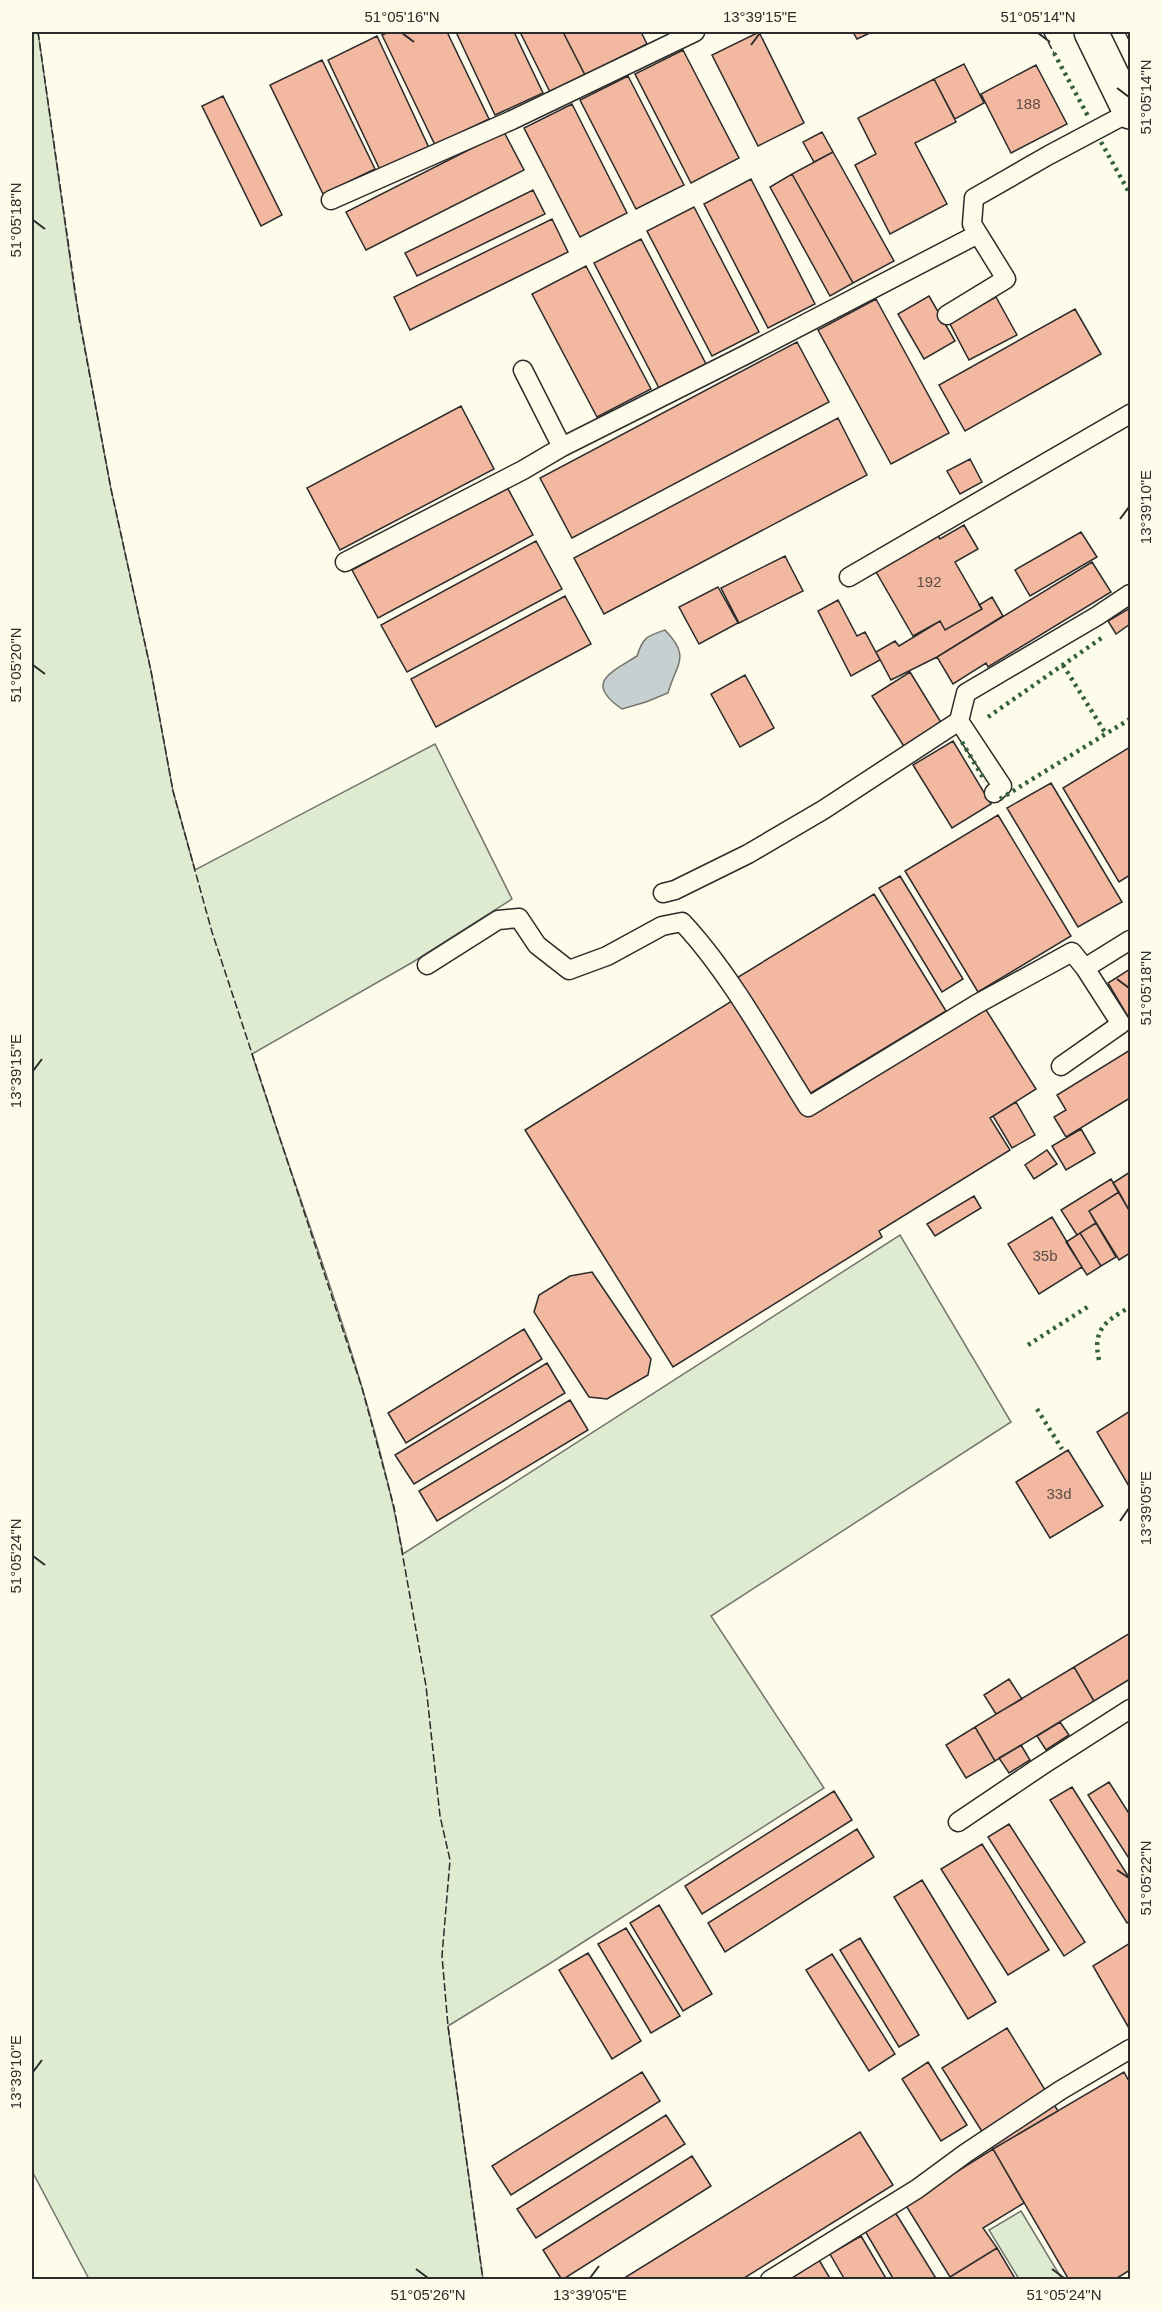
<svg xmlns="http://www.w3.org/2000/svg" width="1162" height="2311" viewBox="0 0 1162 2311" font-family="Arial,sans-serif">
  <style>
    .green { fill: #deebd1; stroke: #74746e; stroke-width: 1.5 }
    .water { fill: #c7d0d0; stroke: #74746e; stroke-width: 1.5 }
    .building { fill: #f2b8a0; stroke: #2b2b2b; stroke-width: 1.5 }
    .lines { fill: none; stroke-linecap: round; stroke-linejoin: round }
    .service-casing { stroke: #2b2b2b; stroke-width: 21 }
    .minor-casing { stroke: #2b2b2b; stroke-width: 36 }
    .service { stroke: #fdfbea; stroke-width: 18 }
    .minor { stroke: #fdfbea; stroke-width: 33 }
    .hedge { stroke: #34623c; stroke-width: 4.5; stroke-dasharray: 3 4.5; stroke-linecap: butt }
    .fence { stroke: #2b2b2b; stroke-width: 1.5; stroke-dasharray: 8 3; stroke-linecap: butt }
    .ticks { fill: none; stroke: #2b2b2b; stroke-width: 2 }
    .labels { text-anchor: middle; stroke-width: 4.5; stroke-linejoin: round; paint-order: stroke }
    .number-label { font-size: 15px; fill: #5d4e48 }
    .neatline { fill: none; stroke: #2b2b2b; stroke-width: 2 }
    .ticks-label { font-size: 15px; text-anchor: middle; fill: #2b2b2b }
  </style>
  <rect width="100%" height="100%" fill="#fdfbea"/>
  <path class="green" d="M 32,32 L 38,32 L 75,294 L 111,489 L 151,671 L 173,791 L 195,870 L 435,744 L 512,899 L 413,962 L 252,1054 C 305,1220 371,1383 403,1554 L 900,1235 L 1011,1422 L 711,1616 L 824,1788 L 549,1964 L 448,2026 L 483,2279 L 89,2279 L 32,2171 Z
    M 1021,2211 L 1062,2279 L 1019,2279 L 989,2230 Z"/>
  <path class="water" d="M 665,630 C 691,657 677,662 668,693 L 646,702 L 622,709 C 584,683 610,673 637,656 C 643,637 647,636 665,630 Z"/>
  <path class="building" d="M 389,32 L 447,32 L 489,119 L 435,145 L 382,35 Z
    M 456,32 L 514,32 L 543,93 L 495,115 Z
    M 520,32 L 563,32 L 585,75 L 550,92 Z
    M 563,32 L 641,32 L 647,44 L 585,75 Z
    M 759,32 L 804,123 L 758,146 L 712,55 Z
    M 853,32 L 872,32 L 857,39 Z
    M 377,36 L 430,150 L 381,172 L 328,60 Z
    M 683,50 L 739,158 L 691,183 L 635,74 Z
    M 322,60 L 375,169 L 323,194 L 270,85 Z
    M 964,64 L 984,103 L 955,119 L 934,79 Z
    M 1036,65 L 1067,124 L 1011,153 L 981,94 Z
    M 628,76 L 684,185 L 636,209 L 580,100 Z
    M 934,79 L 956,122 L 915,143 L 947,204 L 890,234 L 855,165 L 876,154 L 858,118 Z
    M 223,96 L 282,215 L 261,226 L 202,106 Z
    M 572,104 L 627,213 L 580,237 L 524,128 Z
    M 504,132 L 524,170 L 366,250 L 346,212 Z
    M 822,132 L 833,152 L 814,162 L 803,142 Z
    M 833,152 L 894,261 L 853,283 L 792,174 Z
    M 792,174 L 853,283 L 830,296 L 770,187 Z
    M 751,179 L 815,304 L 768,328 L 704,204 Z
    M 533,190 L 545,214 L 417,276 L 405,253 Z
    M 694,207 L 759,332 L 712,356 L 647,231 Z
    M 552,219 L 568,252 L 410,330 L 394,297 Z
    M 641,239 L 706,364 L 659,388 L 594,263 Z
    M 586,266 L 651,389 L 597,417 L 532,294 Z
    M 929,296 L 955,341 L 924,359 L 898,314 Z
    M 996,297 L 1017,335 L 969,360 L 949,322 Z
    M 876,299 L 949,433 L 891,464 L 818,330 Z
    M 1075,309 L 1101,354 L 965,431 L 939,385 Z
    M 797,342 L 829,402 L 572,538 L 540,478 Z
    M 461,406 L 494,469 L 340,550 L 307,488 Z
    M 838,418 L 867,475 L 604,614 L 574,558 Z
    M 970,459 L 982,482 L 960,494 L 947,471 Z
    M 507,487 L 533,535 L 378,618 L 352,570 Z
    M 964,525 L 978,549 L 955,562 L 982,609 L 945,630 L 940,621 L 913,636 L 875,570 L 937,534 L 940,539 Z
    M 1081,532 L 1097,557 L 1030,596 L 1015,570 Z
    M 536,541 L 562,589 L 407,672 L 381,625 Z
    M 785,556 L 803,591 L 739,623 L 721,588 Z
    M 1092,562 L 1111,592 L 988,667 L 986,663 L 953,684 L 937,657 Z
    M 718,587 L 738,623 L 699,644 L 679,607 Z
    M 565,596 L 591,644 L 436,727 L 411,679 Z
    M 992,597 L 1003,616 L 937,657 L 891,680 L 876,652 L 895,641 L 899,646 L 940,621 L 945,630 L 982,609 L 979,605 Z
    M 838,600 L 857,636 L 865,632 L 880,660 L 851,676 L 818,611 Z
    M 1130,608 L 1130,624 L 1116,634 L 1108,621 Z
    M 910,672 L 942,724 L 905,748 L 872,696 Z
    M 745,675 L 774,728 L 740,747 L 711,694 Z
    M 953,741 L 991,804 L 952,828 L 913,765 Z
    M 1130,747 L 1130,875 L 1119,882 L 1063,788 Z
    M 1051,783 L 1122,902 L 1078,927 L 1007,808 Z
    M 998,815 L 1071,936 L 978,992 L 905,871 Z
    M 900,876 L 963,979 L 942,992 L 879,888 Z
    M 874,894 L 946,1011 L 806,1096 L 735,979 Z
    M 1130,969 L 1130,1020 L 1108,983 Z
    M 735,999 L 807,1116 L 983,1005 L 1036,1089 L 990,1118 L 1010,1150 L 879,1231 L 882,1237 L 673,1367 L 525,1130 Z
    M 1130,1050 L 1130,1098 L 1066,1137 L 1054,1117 L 1066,1110 L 1057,1095 Z
    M 1016,1102 L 1035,1135 L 1012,1148 L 993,1116 Z
    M 1081,1129 L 1095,1153 L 1066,1170 L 1052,1146 Z
    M 1047,1150 L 1057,1164 L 1034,1179 L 1025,1165 Z
    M 1130,1172 L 1130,1212 L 1113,1183 Z
    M 1111,1179 L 1119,1192 L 1089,1211 L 1096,1223 L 1077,1235 L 1061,1210 Z
    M 1119,1192 L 1130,1212 L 1130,1253 L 1119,1260 L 1089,1211 Z
    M 974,1196 L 981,1208 L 935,1236 L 927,1224 Z
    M 1052,1217 L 1082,1267 L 1039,1294 L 1008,1244 Z
    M 1096,1223 L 1116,1257 L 1101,1266 L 1080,1233 Z
    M 1080,1233 L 1101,1266 L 1087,1275 L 1066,1242 Z
    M 592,1272 L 651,1359 L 648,1375 L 607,1399 L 589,1397 L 534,1312 L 539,1295 L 570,1276 Z
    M 524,1329 L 542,1359 L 406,1443 L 388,1413 Z
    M 547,1363 L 565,1393 L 414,1484 L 395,1455 Z
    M 570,1400 L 588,1430 L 437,1521 L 419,1491 Z
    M 1130,1411 L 1130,1488 L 1097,1432 Z
    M 1068,1450 L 1103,1506 L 1050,1538 L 1016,1482 Z
    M 1130,1633 L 1130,1679 L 1094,1701 L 1074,1667 Z
    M 1074,1667 L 1094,1701 L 995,1761 L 975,1727 Z
    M 1009,1679 L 1022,1699 L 996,1714 L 984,1695 Z
    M 1060,1722 L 1069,1735 L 1046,1750 L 1037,1736 Z
    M 975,1727 L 995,1761 L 966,1778 L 946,1745 Z
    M 1021,1745 L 1030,1760 L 1009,1773 L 999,1758 Z
    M 1109,1782 L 1130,1815 L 1130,1860 L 1088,1795 Z
    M 1072,1787 L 1130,1879 L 1130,1921 L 1127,1923 L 1050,1800 Z
    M 834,1791 L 852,1820 L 702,1914 L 685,1886 Z
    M 1009,1824 L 1085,1942 L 1064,1956 L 988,1837 Z
    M 857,1829 L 874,1857 L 725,1952 L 708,1923 Z
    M 982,1844 L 1049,1950 L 1008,1975 L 941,1869 Z
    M 922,1880 L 996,2002 L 968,2019 L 894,1897 Z
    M 659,1905 L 712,1994 L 683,2011 L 630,1923 Z
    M 626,1928 L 680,2016 L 651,2033 L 598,1944 Z
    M 860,1938 L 919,2035 L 899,2047 L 840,1950 Z
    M 1130,1943 L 1130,2030 L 1093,1966 Z
    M 588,1953 L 641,2041 L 612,2059 L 559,1970 Z
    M 832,1954 L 895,2054 L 869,2071 L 806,1970 Z
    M 1007,2028 L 1058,2111 L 993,2149 L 942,2068 Z
    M 928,2062 L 967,2125 L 941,2141 L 902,2079 Z
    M 642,2072 L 660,2101 L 511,2195 L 492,2166 Z
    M 1124,2072 L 1130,2083 L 1130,2270 L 1114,2280 L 1069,2280 L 993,2149 Z
    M 666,2115 L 685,2144 L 536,2238 L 517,2209 Z
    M 860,2132 L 893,2185 L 741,2280 L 621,2280 Z
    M 993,2149 L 1024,2203 L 983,2228 L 997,2248 L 950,2277 L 905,2204 Z
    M 692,2156 L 711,2186 L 562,2280 L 543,2250 Z
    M 895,2212 L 937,2280 L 894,2280 L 865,2231 Z
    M 861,2236 L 887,2280 L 845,2280 L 830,2254 Z
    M 997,2248 L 1016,2280 L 952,2280 L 950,2277 Z
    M 819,2260 L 831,2280 L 788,2280 Z"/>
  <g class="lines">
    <g class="service-casing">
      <path id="service" d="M 331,200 L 512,120 L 695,32
        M 947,315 L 1006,279 L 972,224 L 974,198 L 1049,155 L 1130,112
        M 523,370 L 562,447 L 747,354 L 978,234
        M 345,562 L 523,470 L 562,447
        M 849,577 L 1130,414
        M 959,721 L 1002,786 L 994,793
        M 663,893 L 675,890 L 748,854 L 823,810 L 959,721 L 966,693 L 1097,616 L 1130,594
        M 427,965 L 498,920 L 519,918 L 537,945 L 569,970 L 607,956 L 662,926 L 682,922 C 730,973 770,1047 808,1107 L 977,1004 L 1072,952 L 1085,968 L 1130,940
        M 1061,1066 L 1121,1024 L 1085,968
        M 958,1822 L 1041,1766 L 1130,1709
        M 770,2280 L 917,2189 L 966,2153 L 1061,2090 L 1130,2049"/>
    </g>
    <g class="minor-casing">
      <path id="minor" d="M 1091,32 L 1130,112"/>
    </g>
    <use href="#service" class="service"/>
    <use href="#minor" class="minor"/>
    <path class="hedge" d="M 1054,53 L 1089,118
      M 1101,142 L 1130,194
      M 1063,665 L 1106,734
      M 988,717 L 1103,637
      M 962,742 L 985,781
      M 1000,799 L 1130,719
      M 1028,1345 L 1089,1306
      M 1099,1360 C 1092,1329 1106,1321 1130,1307
      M 1037,1409 L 1062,1449"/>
    <path class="fence" d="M 38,32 L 79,318 L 111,489 L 151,671 L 173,791 L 212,932 L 362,1388 L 394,1507 L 426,1686 L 440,1816 L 450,1860 L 442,1956 L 448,2026 L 483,2280
      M 1043,32 L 1054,53
      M 1125,32 L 1130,42"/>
  </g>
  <path class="ticks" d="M 402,33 L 414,42M 1038,33 L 1050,42M 751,45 L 760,33M 1117,88 L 1129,97M 33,220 L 45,229M 1120,519 L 1129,507M 33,665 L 45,674M 1117,979 L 1129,988M 33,1071 L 42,1059M 1120,1521 L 1129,1508M 33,1556 L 45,1565M 1117,1870 L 1129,1878M 33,2072 L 42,2060M 416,2269 L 428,2278M 1052,2269 L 1064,2278M 590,2278 L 599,2266"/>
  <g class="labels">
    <g class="number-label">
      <text x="1028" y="109">188</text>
      <text x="929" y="587">192</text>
      <text x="1045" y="1261">35b</text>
      <text x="1059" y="1499">33d</text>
    </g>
  </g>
  <rect width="1162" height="2311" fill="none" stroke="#fdfbea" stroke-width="66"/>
  <rect x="33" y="33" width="1096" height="2245" class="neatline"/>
  <g class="ticks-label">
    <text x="402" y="22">51°05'16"N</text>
    <text x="760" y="22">13°39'15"E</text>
    <text x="1038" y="22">51°05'14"N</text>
    <text transform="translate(1146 97) rotate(-90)" y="5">51°05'14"N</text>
    <text transform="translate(16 220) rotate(-90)" y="5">51°05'18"N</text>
    <text transform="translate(1146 507) rotate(-90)" y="5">13°39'10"E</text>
    <text transform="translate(16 665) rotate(-90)" y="5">51°05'20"N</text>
    <text transform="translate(1146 988) rotate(-90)" y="5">51°05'18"N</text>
    <text transform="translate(16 1071) rotate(-90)" y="5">13°39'15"E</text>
    <text transform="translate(1146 1508) rotate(-90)" y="5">13°39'05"E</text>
    <text transform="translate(16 1556) rotate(-90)" y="5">51°05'24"N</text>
    <text transform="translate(1146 1878) rotate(-90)" y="5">51°05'22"N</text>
    <text transform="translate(16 2072) rotate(-90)" y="5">13°39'10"E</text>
    <text x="428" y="2300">51°05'26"N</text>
    <text x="590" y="2300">13°39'05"E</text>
    <text x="1064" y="2300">51°05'24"N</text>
  </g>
</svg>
